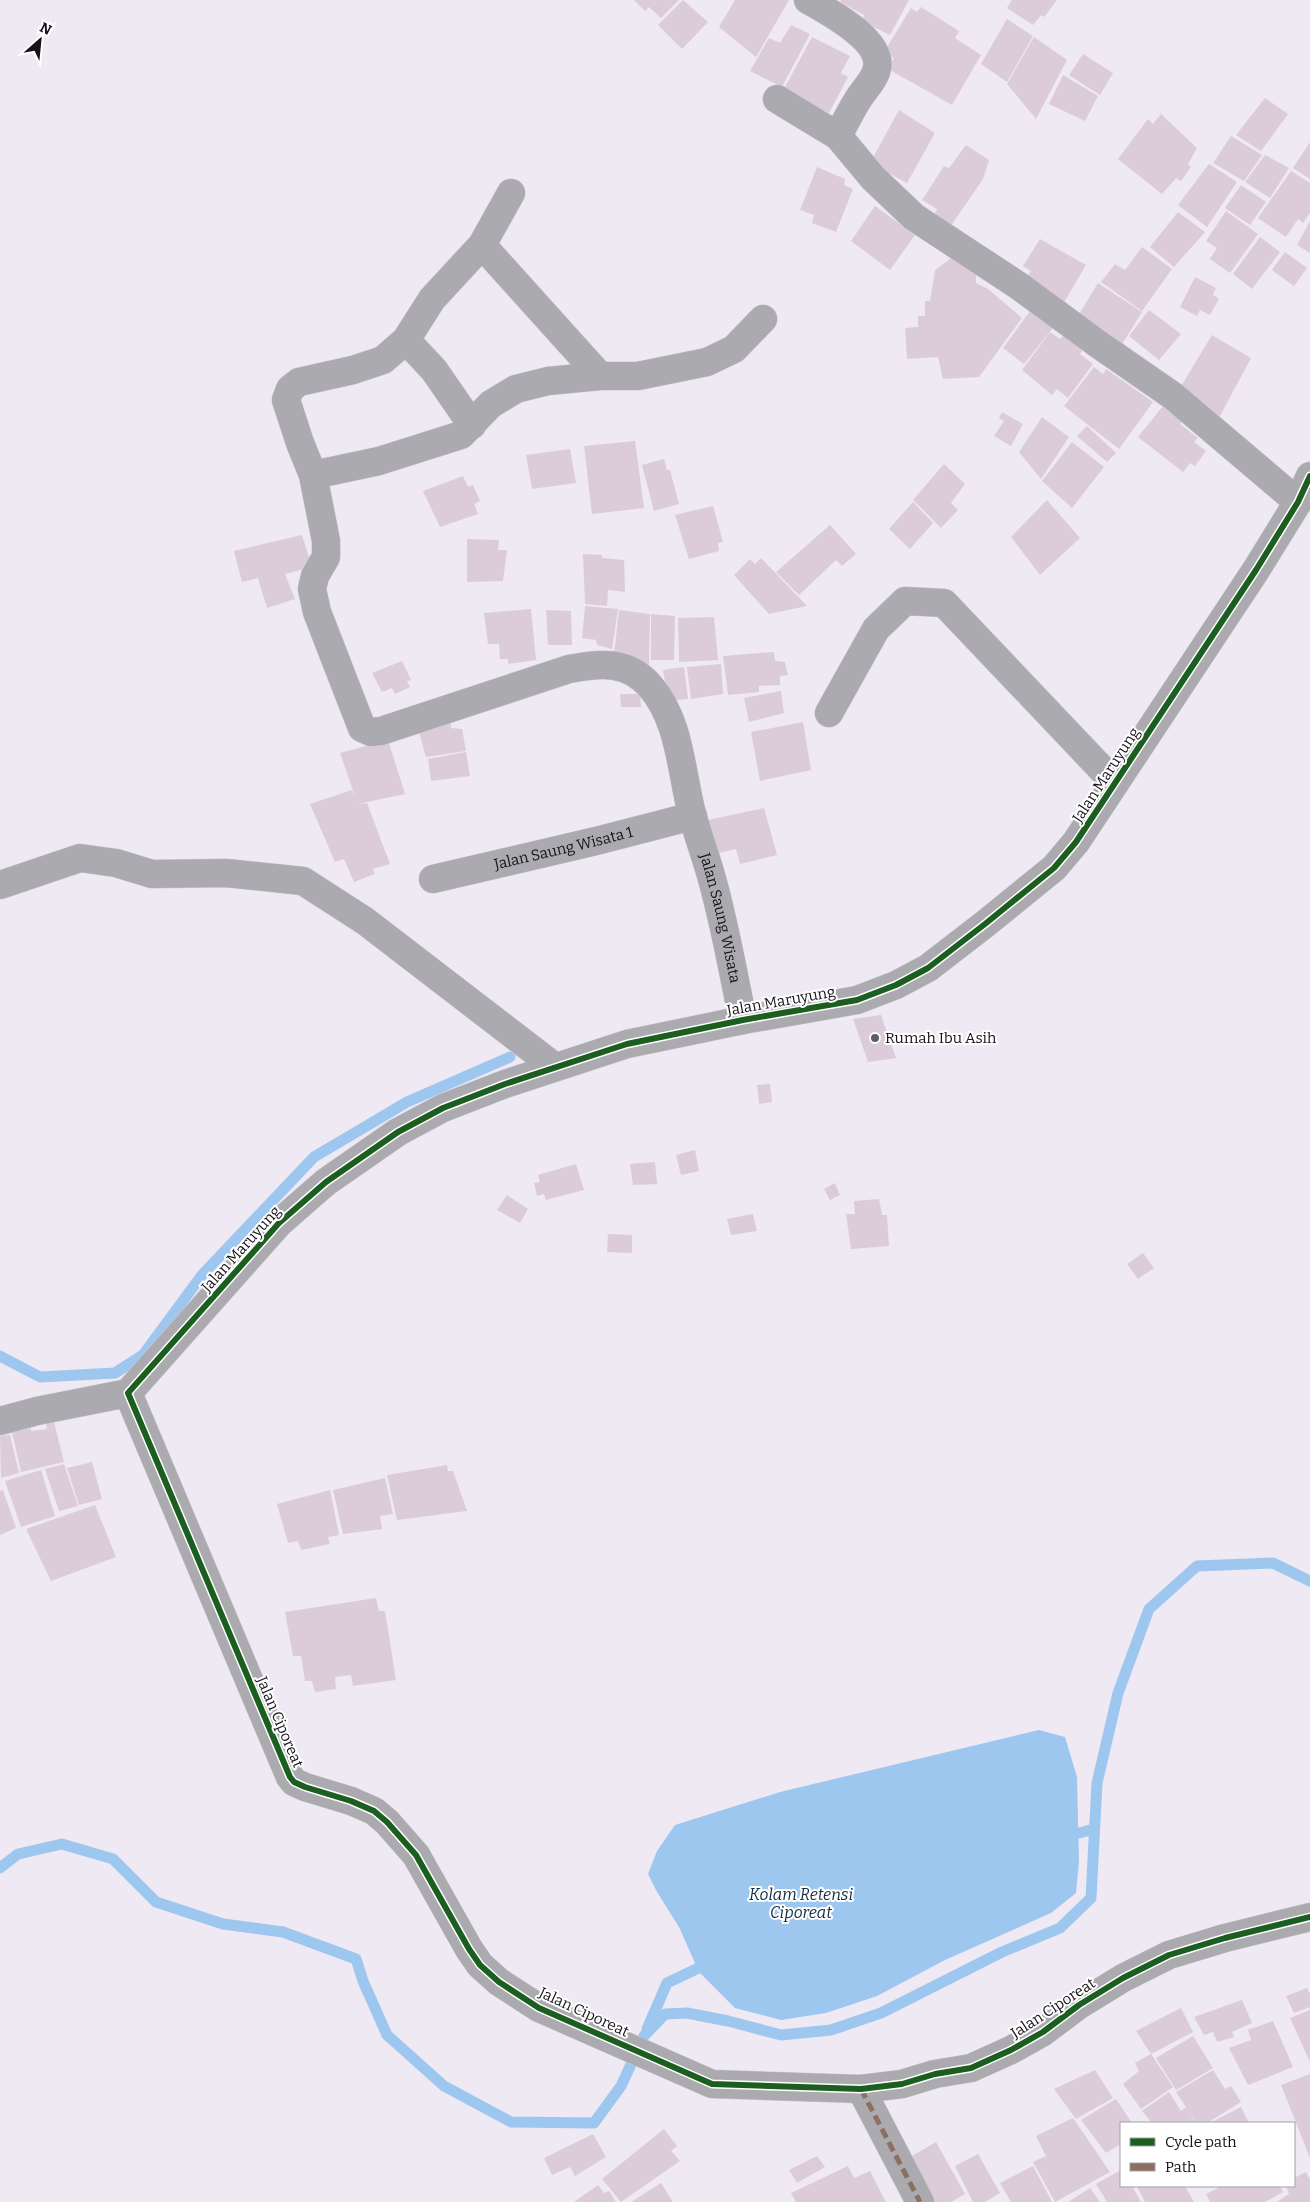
<svg xmlns="http://www.w3.org/2000/svg" width="1310" height="2202" viewBox="0 0 1310 2202" font-family="Bitter,serif">
  <style>
    .water { fill: #9ec7ef }
    .lines { fill: none; stroke-linecap: round; stroke-linejoin: round }
    .stream { stroke: #9ec7ef; stroke-width: 11 }
    .building { fill: #dcccd9 }
    .minor-casing { stroke: #cbc7cf; stroke-width: 29 }
    .minor { stroke: #abaaae; stroke-width: 28 }
    .quiet { stroke: #8d6e63; stroke-width: 5; stroke-dasharray: 10 5; stroke-linecap: butt }
    .cycleway-casing { stroke: #fff; stroke-width: 9 }
    .cycleway { stroke: #1b5e20; stroke-width: 6 }
    .poi-dot { fill: #615d65; stroke: #fff; stroke-width: 2 }
    .labels { text-anchor: middle; stroke-width: 4; stroke-linejoin: round; paint-order: stroke }
    .street-label { font-size: 15px; fill: #151218; stroke: #fff }
    .poi-label { font-size: 15px; fill: #151218; stroke: #fff; text-anchor: start }
    .water-label { font-size: 16px; font-style: italic; fill: #112c42; stroke: #fff }
  </style>
  <rect width="100%" height="100%" fill="#eee9f3"/>
  <path class="water" d="M 1039,1730 L 1065,1737 L 1077,1777 L 1079,1861 L 1076,1893 L 1051,1913 L 945,1960 L 877,1996 L 826,2013 L 781,2020 L 735,2008 L 699,1972 L 679,1927 L 657,1892 L 648,1874 L 657,1851 L 675,1825 L 780,1792 Z"/>
  <g class="lines">
    <path class="stream" d="M 0,1356 L 40,1377 L 115,1373 L 143,1355 L 202,1275 L 314,1157 L 407,1102 L 510,1057
      M 1064,1837 L 1094,1829
      M 0,1868 L 18,1854 L 62,1844 L 113,1859 L 156,1902 L 223,1924 L 283,1932 L 356,1959 L 363,1981 L 387,2035 L 444,2086 L 511,2122 L 594,2123 L 621,2086 L 644,2036 L 665,2014 L 687,2013 L 728,2021 L 781,2035 L 831,2030 L 881,2013 L 1002,1952 L 1060,1928 L 1091,1898 L 1097,1783 L 1118,1693 L 1149,1609 L 1197,1566 L 1273,1563 L 1310,1581
      M 647,2029 L 667,1983 L 711,1962"/>
  </g>
  <path class="building" d="M 634,0 L 679,0 L 661,18 L 649,7 L 645,11 Z
    M 683,0 L 708,22 L 682,49 L 658,25 Z
    M 735,0 L 789,0 L 756,57 L 719,27 Z
    M 841,0 L 909,0 L 890,35 L 862,21 L 864,15 L 840,2 Z
    M 1012,0 L 1057,0 L 1044,17 L 1041,15 L 1033,25 L 1007,8 Z
    M 921,7 L 959,31 L 955,38 L 981,55 L 952,105 L 888,69 L 894,58 L 884,52 L 911,8 L 917,12 Z
    M 1007,19 L 1033,36 L 1007,82 L 981,64 Z
    M 791,25 L 810,34 L 782,87 L 750,71 L 769,38 L 780,43 Z
    M 812,37 L 850,56 L 841,73 L 848,77 L 829,113 L 783,91 Z
    M 1034,37 L 1067,60 L 1036,119 L 1007,84 Z
    M 1083,54 L 1113,73 L 1100,95 L 1069,75 Z
    M 1063,75 L 1098,96 L 1085,121 L 1049,104 Z
    M 1265,98 L 1288,114 L 1261,151 L 1236,135 Z
    M 899,110 L 935,133 L 907,183 L 870,163 Z
    M 1161,114 L 1197,148 L 1188,164 L 1191,167 L 1181,181 L 1176,178 L 1162,194 L 1118,159 L 1148,119 L 1153,124 Z
    M 1231,136 L 1262,155 L 1244,181 L 1213,163 Z
    M 1310,142 L 1310,179 L 1293,168 Z
    M 966,145 L 989,160 L 983,179 L 948,230 L 932,220 L 937,209 L 922,200 L 944,166 L 949,168 Z
    M 1265,155 L 1289,168 L 1270,198 L 1245,182 Z
    M 1209,164 L 1237,182 L 1207,227 L 1178,205 Z
    M 817,167 L 845,179 L 844,185 L 853,189 L 836,232 L 812,223 L 814,215 L 800,210 Z
    M 1291,171 L 1310,183 L 1310,213 L 1303,223 L 1298,219 L 1286,237 L 1258,218 Z
    M 1241,185 L 1266,202 L 1250,225 L 1225,208 Z
    M 875,206 L 915,235 L 890,270 L 851,241 Z
    M 1226,211 L 1258,234 L 1230,273 L 1210,259 L 1217,248 L 1206,241 Z
    M 1178,212 L 1205,232 L 1174,267 L 1150,247 Z
    M 1310,221 L 1310,253 L 1297,245 Z
    M 1260,237 L 1280,252 L 1252,289 L 1233,274 Z
    M 1040,239 L 1086,265 L 1060,309 L 1021,286 L 1031,271 L 1023,266 Z
    M 1142,247 L 1172,269 L 1142,311 L 1101,282 L 1115,264 L 1125,270 Z
    M 1285,252 L 1307,268 L 1294,286 L 1272,270 Z
    M 958,253 L 976,271 L 976,283 L 988,289 L 1022,318 L 979,377 L 943,379 L 938,357 L 907,359 L 905,328 L 918,327 L 918,316 L 925,316 L 925,301 L 930,301 L 935,270 Z
    M 1195,277 L 1216,288 L 1213,295 L 1219,299 L 1210,315 L 1200,310 L 1197,316 L 1180,307 Z
    M 1098,283 L 1142,312 L 1119,349 L 1076,319 Z
    M 1033,307 L 1056,324 L 1024,364 L 1003,348 Z
    M 1149,310 L 1181,334 L 1159,360 L 1129,336 Z
    M 1050,332 L 1060,339 L 1064,335 L 1083,349 L 1080,354 L 1093,364 L 1068,398 L 1057,389 L 1052,395 L 1022,370 Z
    M 1212,335 L 1251,358 L 1220,416 L 1177,393 Z
    M 1094,367 L 1103,374 L 1106,369 L 1153,402 L 1119,449 L 1064,406 Z
    M 1163,406 L 1183,420 L 1180,424 L 1198,438 L 1194,442 L 1206,451 L 1195,466 L 1190,463 L 1183,472 L 1138,437 Z
    M 1002,412 L 1023,424 L 1011,446 L 994,436 L 1004,421 L 999,418 Z
    M 1042,417 L 1069,437 L 1041,479 L 1019,452 Z
    M 1087,426 L 1116,453 L 1107,462 L 1077,436 Z
    M 635,441 L 644,508 L 592,514 L 584,446 Z
    M 1072,442 L 1104,467 L 1072,508 L 1042,481 Z
    M 570,449 L 576,483 L 532,489 L 526,455 Z
    M 664,459 L 667,470 L 670,470 L 679,504 L 654,511 L 642,465 Z
    M 944,464 L 965,484 L 951,503 L 958,510 L 941,528 L 913,500 Z
    M 463,476 L 468,487 L 473,485 L 480,501 L 474,504 L 478,514 L 440,527 L 423,491 Z
    M 1047,500 L 1080,538 L 1040,575 L 1011,537 Z
    M 913,502 L 933,523 L 910,549 L 889,529 Z
    M 713,506 L 723,542 L 718,543 L 719,551 L 689,559 L 675,515 Z
    M 830,525 L 856,554 L 842,566 L 836,560 L 799,595 L 776,572 Z
    M 302,535 L 312,567 L 285,574 L 295,599 L 267,608 L 258,578 L 242,582 L 234,551 Z
    M 467,539 L 499,540 L 498,550 L 507,550 L 503,581 L 467,582 Z
    M 583,554 L 602,555 L 602,558 L 624,560 L 625,592 L 608,590 L 607,606 L 585,604 Z
    M 761,558 L 807,606 L 769,614 L 734,575 L 750,559 L 755,564 Z
    M 585,606 L 618,609 L 612,649 L 597,645 L 596,640 L 582,638 Z
    M 531,609 L 536,660 L 508,664 L 508,659 L 500,659 L 499,644 L 488,644 L 484,613 Z
    M 546,610 L 571,611 L 572,645 L 548,645 Z
    M 619,610 L 650,614 L 649,666 L 637,665 L 614,655 Z
    M 651,614 L 675,616 L 674,660 L 651,660 Z
    M 714,617 L 718,660 L 679,662 L 678,618 Z
    M 774,652 L 775,661 L 785,662 L 788,675 L 780,676 L 780,685 L 759,686 L 759,692 L 728,695 L 723,656 Z
    M 402,661 L 411,680 L 407,681 L 410,687 L 395,694 L 392,688 L 382,692 L 372,673 Z
    M 721,664 L 723,694 L 691,699 L 687,667 Z
    M 684,667 L 688,699 L 668,701 L 663,670 Z
    M 781,691 L 784,713 L 749,722 L 744,698 Z
    M 620,694 L 640,694 L 641,707 L 621,707 Z
    M 803,722 L 811,770 L 760,781 L 751,732 Z
    M 451,723 L 451,728 L 462,729 L 466,751 L 426,757 L 418,729 Z
    M 388,740 L 405,794 L 357,804 L 367,803 L 390,864 L 373,869 L 375,874 L 354,882 L 344,859 L 335,862 L 310,804 L 352,790 L 356,799 L 340,753 Z
    M 466,752 L 470,776 L 431,781 L 428,759 Z
    M 764,808 L 777,855 L 740,864 L 736,849 L 714,854 L 708,820 Z
    M 881,1015 L 896,1058 L 868,1062 L 853,1019 Z
    M 770,1084 L 772,1102 L 759,1104 L 757,1085 Z
    M 695,1150 L 699,1171 L 681,1175 L 676,1155 Z
    M 655,1162 L 657,1184 L 633,1185 L 630,1164 Z
    M 576,1164 L 584,1190 L 546,1200 L 544,1194 L 537,1196 L 534,1183 L 540,1182 L 538,1175 Z
    M 835,1183 L 840,1195 L 830,1200 L 824,1189 Z
    M 507,1195 L 528,1209 L 520,1223 L 497,1210 Z
    M 879,1199 L 882,1215 L 887,1215 L 889,1246 L 851,1249 L 846,1214 L 855,1214 L 854,1201 Z
    M 753,1214 L 757,1231 L 731,1235 L 727,1219 Z
    M 608,1234 L 632,1235 L 632,1253 L 607,1252 Z
    M 1143,1253 L 1154,1268 L 1138,1279 L 1127,1264 Z
    M 54,1422 L 64,1462 L 21,1472 L 12,1432 L 31,1428 L 31,1431 L 47,1429 L 46,1423 Z
    M 10,1435 L 19,1473 L 1,1478 L 0,1436 Z
    M 92,1462 L 102,1499 L 79,1505 L 67,1468 Z
    M 64,1464 L 78,1506 L 59,1511 L 45,1469 Z
    M 447,1465 L 448,1471 L 453,1471 L 467,1511 L 397,1520 L 387,1475 Z
    M 41,1470 L 55,1516 L 21,1527 L 5,1481 Z
    M 385,1478 L 393,1514 L 380,1516 L 382,1529 L 343,1534 L 333,1490 Z
    M 3,1490 L 16,1528 L 0,1535 L 0,1491 Z
    M 330,1490 L 339,1535 L 328,1537 L 330,1544 L 301,1550 L 298,1541 L 288,1543 L 277,1504 Z
    M 95,1505 L 116,1557 L 51,1581 L 26,1529 Z
    M 376,1598 L 379,1611 L 385,1611 L 396,1680 L 353,1686 L 351,1675 L 335,1677 L 336,1689 L 315,1692 L 312,1681 L 305,1681 L 301,1656 L 293,1656 L 285,1612 Z
    M 1307,1988 L 1310,1994 L 1310,2007 L 1294,2013 L 1286,1996 Z
    M 1242,2000 L 1252,2023 L 1232,2032 L 1234,2037 L 1217,2042 L 1213,2032 L 1204,2035 L 1194,2017 Z
    M 1181,2008 L 1193,2032 L 1151,2054 L 1136,2031 Z
    M 1310,2010 L 1310,2062 L 1290,2018 Z
    M 1273,2021 L 1293,2067 L 1248,2085 L 1229,2048 L 1251,2040 L 1248,2030 Z
    M 1193,2036 L 1213,2068 L 1176,2090 L 1156,2058 Z
    M 1151,2054 L 1173,2087 L 1141,2109 L 1123,2084 L 1139,2071 L 1135,2063 Z
    M 1095,2070 L 1113,2098 L 1076,2119 L 1054,2089 Z
    M 1213,2070 L 1225,2089 L 1231,2086 L 1241,2102 L 1207,2123 L 1197,2123 L 1187,2109 L 1196,2123 L 1152,2123 L 1142,2111 L 1169,2092 L 1181,2111 L 1186,2107 L 1176,2092 Z
    M 1310,2074 L 1310,2158 L 1281,2085 Z
    M 1116,2099 L 1132,2123 L 1121,2123 L 1121,2144 L 1106,2153 L 1081,2120 Z
    M 1241,2107 L 1249,2123 L 1210,2123 Z
    M 1073,2118 L 1110,2172 L 1055,2202 L 1033,2162 L 1046,2156 L 1036,2136 Z
    M 664,2129 L 677,2146 L 671,2151 L 680,2161 L 621,2202 L 602,2179 Z
    M 593,2134 L 606,2157 L 575,2176 L 570,2167 L 552,2175 L 544,2158 Z
    M 936,2142 L 965,2194 L 951,2202 L 929,2202 L 905,2160 Z
    M 978,2154 L 1000,2193 L 985,2202 L 973,2202 L 955,2166 Z
    M 817,2156 L 825,2167 L 797,2183 L 789,2170 Z
    M 848,2166 L 854,2178 L 870,2171 L 886,2202 L 796,2202 L 791,2193 Z
    M 1033,2166 L 1052,2202 L 1011,2202 L 1000,2183 Z
    M 1121,2170 L 1121,2186 L 1132,2186 L 1141,2202 L 1107,2202 L 1096,2184 Z
    M 1306,2172 L 1310,2180 L 1310,2202 L 1277,2202 L 1289,2194 L 1286,2186 L 1294,2186 L 1294,2178 Z
    M 661,2183 L 673,2202 L 631,2202 Z
    M 598,2185 L 604,2193 L 609,2191 L 616,2202 L 574,2202 Z
    M 1140,2186 L 1185,2186 L 1194,2202 L 1145,2202 L 1137,2187 Z
    M 1217,2186 L 1280,2186 L 1283,2192 L 1265,2202 L 1210,2202 L 1206,2194 L 1218,2188 Z
    M 1090,2188 L 1100,2202 L 1068,2202 Z"/>
  <g class="lines">
    <g class="minor-casing">
      <g id="minor">
        <path d="M 808,0 C 829,12 887,42 876,72 C 873,81 864,90 859,98 C 851,110 845,123 838,136"/>
        <path d="M 777,99 L 838,136 L 873,178 L 914,217 L 1019,286 L 1098,344 L 1173,396 L 1298,502"/>
        <path id="s1" d="M 511,193 L 482,245 L 432,299 L 406,340 L 383,360 L 353,370 L 299,382 L 290,389 L 286,400 L 300,443 L 313,475 L 326,541 L 326,557 L 315,576 L 312,589 L 317,612 L 362,728 L 371,732 L 381,731 L 569,669 C 600,663 627,660 650,686 C 680,720 681,771 692,814 C 698,836 706,857 712,879 C 725,925 733,973 743,1020"/>
        <path d="M 482,245 L 600,376"/>
        <path d="M 406,340 L 434,370 L 472,425"/>
        <path d="M 313,475 L 379,461 L 461,435 L 491,404 L 516,389 L 548,381 L 600,376 L 638,376 L 707,362 L 734,349 L 763,319"/>
        <path d="M 829,713 L 876,629 L 905,601 L 944,603 L 1115,783"/>
        <path id="s2" d="M 433,879 L 596,841 L 693,816"/>
        <path d="M 0,885 L 80,858 L 116,863 L 152,874 L 226,873 L 303,881 L 365,921 L 555,1067"/>
        <path d="M 128,1393 L 290,1777 L 294,1782 L 305,1787 L 351,1801 L 374,1811 L 387,1822 L 416,1855 L 469,1949 L 480,1965 L 499,1982 L 539,2008 L 712,2084 L 861,2089 L 902,2084 L 935,2074 L 971,2068 L 1011,2050 L 1043,2032 L 1079,2005 L 1123,1978 L 1169,1955 L 1225,1938 L 1310,1917"/>
        <path d="M 128,1393 L 279,1223 L 326,1182 L 398,1132 L 443,1108 L 505,1084 L 627,1044 L 743,1020 L 857,1000 L 896,985 L 928,968 L 985,924 L 1054,868 L 1076,842 L 1256,570 L 1298,502 L 1310,476"/>
        <path d="M 0,1421 L 37,1411 L 128,1393"/>
        <path d="M 861,2089 L 920,2202"/>
      </g>
    </g>
    <use href="#minor" class="minor"/>
    <path class="quiet" d="M 861,2089 L 920,2202"/>
    <g class="cycleway-casing">
      <path id="cycleway" d="M 1310,476 L 1298,502 L 1256,570 L 1076,842 L 1054,868 L 985,924 L 928,968 L 896,985 L 857,1000 L 743,1020 L 627,1044 L 505,1084 L 443,1108 L 398,1132 L 326,1182 L 279,1223 L 128,1393 L 290,1777 L 294,1782 L 305,1787 L 351,1801 L 374,1811 L 387,1822 L 416,1855 L 469,1949 L 480,1965 L 499,1982 L 539,2008 L 712,2084 L 861,2089 L 902,2084 L 935,2074 L 971,2068 L 1011,2050 L 1043,2032 L 1079,2005 L 1123,1978 L 1169,1955 L 1225,1938 L 1310,1917"/>
    </g>
    <use href="#cycleway" class="cycleway"/>
  </g>
  <circle class="poi-dot" cx="875" cy="1038" r="5"/>
  <g class="labels">
    <g class="street-label">
      <text transform="translate(1106 775) rotate(-57)" y="5">Jalan Maruyung</text>
      <text dy="5" stroke="none"><textPath href="#s2" startOffset="134">Jalan Saung Wisata 1</textPath></text>
      <text dy="5" stroke="none"><textPath href="#s1" startOffset="1218">Jalan Saung Wisata</textPath></text>
      <text transform="translate(781 1001) rotate(-10)" y="5">Jalan Maruyung</text>
      <text transform="translate(241 1249) rotate(-48)" y="5">Jalan Maruyung</text>
      <text transform="translate(280 1722) rotate(67)" y="5">Jalan Ciporeat</text>
      <text transform="translate(1053 2008) rotate(-33)" y="5">Jalan Ciporeat</text>
      <text transform="translate(584 2012) rotate(25)" y="5">Jalan Ciporeat</text>
    </g>
    <g class="poi-label">
      <text x="885" y="1043">Rumah Ibu Asih</text>
    </g>
    <g class="water-label">
      <text x="801" y="1900">Kolam Retensi<tspan x="801" dy="18">Ciporeat</tspan></text>
    </g>
  </g>
  <rect x="1120" y="2122" width="175" height="65" fill="#ffffff" stroke="#a1a0a3"/>
  <rect x="1130" y="2138" width="25" height="8" fill="#1b5e20" stroke="#a1a0a3"/>
  <text x="1165" y="2147" font-size="15" fill="#151218">Cycle path</text>
  <rect x="1130" y="2163" width="25" height="8" fill="#8d6e63" stroke="#a1a0a3"/>
  <text x="1165" y="2172" font-size="15" fill="#151218">Path</text>
  <g transform="translate(40 40) rotate(27)" stroke="#ffffff" stroke-width="4" paint-order="stroke">
  <path d="M0-4L9 19L0 12L-9 19Z" fill="#151218"/>
  <text y="-8" font-size="14" font-weight="bold" text-anchor="middle" fill="#151218">N</text>
  </g>
</svg>
